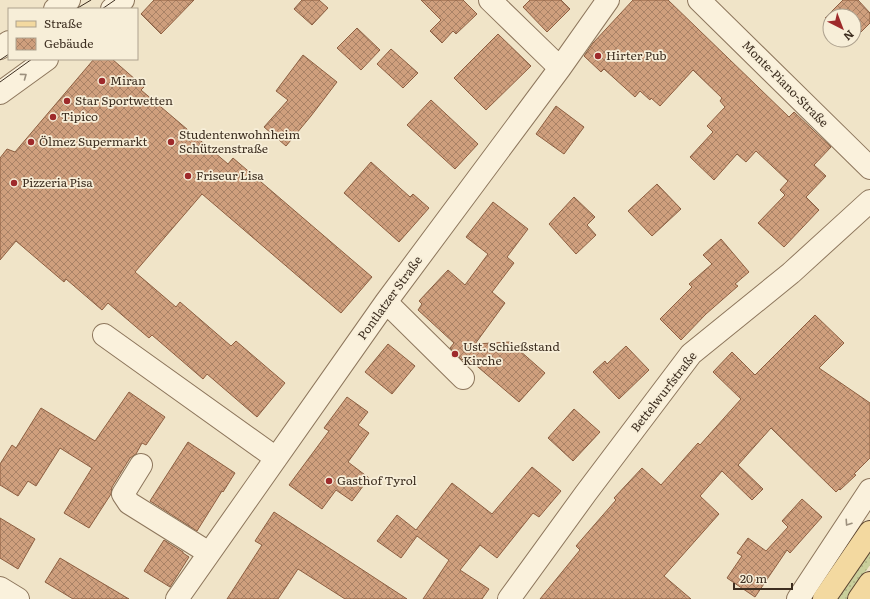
<svg xmlns="http://www.w3.org/2000/svg" width="870" height="599" viewBox="0 0 870 599" font-family="Literata,serif">
  <style>
    .grass { fill: url(#grass-dots) }
    .building { fill: url(#building-cross-hatch); stroke: #8d5f41 }
    .lines { fill: none; stroke-linecap: round; stroke-linejoin: round }
    .minor-casing { stroke: #8d765c; stroke-width: 24 }
    .major-casing { stroke: #5b4430; stroke-width: 24 }
    .minor { stroke: #faf1dc; stroke-width: 22 }
    .major { stroke: #f3d9a0; stroke-width: 22 }
    .tram { stroke: #3d2e20; stroke-width: 1 }
    .oneway { stroke: #9c907e }
    .poi-dot { fill: #9e2a2b; stroke: #f7eed8; stroke-width: 1.5 }
    .labels { text-anchor: middle; stroke-width: 3.5; stroke-linejoin: round; paint-order: stroke }
    .poi-label { font-size: 12px; fill: #3d2e20; stroke: #f7eed8; text-anchor: start }
    .street-label { font-size: 12px; fill: #3d2e20; stroke: #f7eed8 }
  </style>
  <defs>
    <pattern id="grass-dots" width="8" height="8" patternUnits="userSpaceOnUse"><rect width="8" height="8" fill="#c9cf9b"/><path d="M2 2h.1M6 6h.1" fill="none" stroke="#aeb285" stroke-width="1.8" stroke-linecap="round"/></pattern>
    <pattern id="building-cross-hatch" width="8" height="8" patternUnits="userSpaceOnUse"><rect width="8" height="8" fill="#cf9f7d"/><path d="M0 0l8 8M0 8l8-8" fill="none" stroke="#a98266"/></pattern>
  </defs>
  <rect width="100%" height="100%" fill="#f0e4c8"/>
  <path class="grass" d="M 870,551 L 870,565 L 847,599 L 837,599 Z"/>
  <path class="building" d="M 154,0 L 194,0 L 161,34 L 141,14 Z
    M 302,0 L 319,0 L 328,8 L 312,25 L 294,9 Z
    M 421,0 L 463,0 L 477,14 L 456,34 L 453,31 L 442,43 L 430,31 L 441,20 Z
    M 530,0 L 561,0 L 570,9 L 547,32 L 523,7 Z
    M 633,0 L 668,0 L 789,117 L 794,112 L 831,147 L 814,165 L 826,176 L 806,197 L 819,210 L 784,247 L 758,223 L 785,195 L 780,190 L 788,181 L 756,151 L 746,162 L 737,154 L 714,180 L 690,157 L 713,132 L 707,126 L 725,107 L 720,101 L 722,98 L 693,70 L 660,106 L 651,98 L 650,100 L 640,91 L 635,97 L 604,69 L 601,72 L 584,56 L 593,43 Z
    M 843,0 L 858,0 L 870,13 L 870,23 L 854,39 L 854,16 L 830,16 L 830,23 L 825,18 Z
    M 357,28 L 380,50 L 361,70 L 337,48 Z
    M 498,34 L 531,66 L 486,110 L 454,78 Z
    M 391,49 L 418,73 L 403,88 L 377,64 Z
    M 303,55 L 337,82 L 311,116 L 286,146 L 264,127 L 288,100 L 276,91 Z
    M 94,59 L 112,59 L 144,87 L 141,90 L 228,164 L 233,158 L 372,277 L 341,313 L 202,194 L 135,272 L 176,307 L 180,302 L 231,346 L 236,341 L 285,383 L 257,417 L 207,374 L 203,379 L 152,335 L 149,338 L 108,303 L 102,310 L 66,279 L 64,282 L 16,241 L 0,260 L 0,158 L 7,149 L 15,152 Z
    M 431,100 L 478,144 L 455,169 L 407,125 Z
    M 556,106 L 584,127 L 564,154 L 536,134 Z
    M 371,162 L 410,197 L 413,194 L 429,208 L 399,242 L 344,193 Z
    M 657,184 L 681,209 L 652,236 L 628,211 Z
    M 574,197 L 595,217 L 587,225 L 596,235 L 576,254 L 549,224 Z
    M 493,202 L 528,229 L 507,257 L 514,263 L 492,292 L 505,303 L 475,344 L 510,342 L 545,373 L 519,402 L 465,356 L 462,360 L 450,348 L 454,343 L 418,310 L 422,304 L 419,301 L 448,270 L 465,285 L 488,254 L 466,237 Z
    M 721,239 L 749,272 L 735,284 L 738,286 L 706,314 L 681,340 L 660,319 L 692,287 L 689,284 L 712,264 L 703,255 Z
    M 815,315 L 844,343 L 819,368 L 870,403 L 870,458 L 854,474 L 856,475 L 840,490 L 839,489 L 836,492 L 771,428 L 738,465 L 763,489 L 752,500 L 722,471 L 700,496 L 719,514 L 664,576 L 691,599 L 540,599 L 580,550 L 576,546 L 616,500 L 614,498 L 642,468 L 661,485 L 698,443 L 700,445 L 741,399 L 713,372 L 732,352 L 755,375 Z
    M 388,344 L 415,366 L 392,394 L 365,372 Z
    M 626,346 L 649,370 L 619,399 L 593,372 L 605,361 L 607,364 Z
    M 129,392 L 165,417 L 146,445 L 142,443 L 136,454 L 130,458 L 112,487 L 111,494 L 89,528 L 64,513 L 92,468 L 60,448 L 36,486 L 28,481 L 18,496 L 0,485 L 0,464 L 12,445 L 16,448 L 41,408 L 95,441 Z
    M 347,397 L 368,412 L 358,425 L 369,433 L 348,462 L 369,478 L 352,501 L 336,490 L 322,509 L 289,485 L 329,431 L 324,428 Z
    M 574,409 L 600,432 L 573,461 L 548,438 Z
    M 188,442 L 235,473 L 223,492 L 222,491 L 197,531 L 150,501 Z
    M 532,467 L 561,491 L 539,517 L 533,513 L 497,558 L 480,545 L 460,570 L 489,589 L 482,599 L 423,599 L 449,560 L 417,536 L 401,558 L 377,541 L 397,515 L 416,530 L 452,483 L 492,514 Z
    M 802,499 L 822,517 L 790,553 L 787,550 L 755,597 L 727,578 L 742,556 L 737,553 L 748,538 L 766,551 L 788,527 L 782,521 Z
    M 274,512 L 323,544 L 407,599 L 345,599 L 298,569 L 278,599 L 227,599 L 262,545 L 255,541 Z
    M 0,518 L 35,539 L 18,569 L 0,558 Z
    M 164,540 L 183,552 L 183,553 L 189,557 L 170,587 L 144,571 Z
    M 60,558 L 129,599 L 73,599 L 45,582 Z"/>
  <g class="lines">
    <g class="minor-casing">
      <path id="minor" d="M 490,0 L 560,68
        M 699,0 L 870,168
        M 55,9 L 69,0
        M 112,9 L 123,0
        M 0,48 L 9,42
        M 0,93 L 47,59
        M 386,302 L 463,378
        M 104,335 L 276,458
        M 141,465 L 123,494 L 129,503 L 209,553
        M 0,588 L 18,599
        M 177,599 L 386,302 L 560,68 L 608,0
        M 509,599 L 586,493 L 691,354 L 791,273 L 870,201
        M 798,599 L 870,490"/>
    </g>
    <g class="major-casing">
      <path id="major" d="M 824,599 L 870,532
        M 859,599 L 870,583"/>
    </g>
    <use href="#minor" class="minor"/>
    <use href="#major" class="major"/>
    <path class="tram" d="M 76,9 L 91,0
      M 102,9 L 115,0
      M 0,60 L 9,54
      M 0,82 L 32,59"/>
  </g>
  <defs><path id="oneway-chevron" d="M-2-3.5L2.5 0L-2 3.5" fill="none" stroke-width="1.6" stroke-linecap="round" stroke-linejoin="round"/></defs>
  <g class="oneway">
    <use href="#oneway-chevron" transform="translate(24 76) rotate(-36)"/>
    <use href="#oneway-chevron" transform="translate(848 523) rotate(124)"/>
  </g>
  <g class="poi-dot">
    <circle cx="598" cy="56" r="4"/>
    <circle cx="102" cy="81" r="4"/>
    <circle cx="67" cy="101" r="4"/>
    <circle cx="53" cy="117" r="4"/>
    <circle cx="31" cy="142" r="4"/>
    <circle cx="171" cy="142" r="4"/>
    <circle cx="188" cy="176" r="4"/>
    <circle cx="14" cy="183" r="4"/>
    <circle cx="455" cy="354" r="4"/>
    <circle cx="329" cy="481" r="4"/>
  </g>
  <g class="labels">
    <g class="poi-label">
      <text x="606" y="60">Hirter Pub</text>
      <text x="110" y="85">Miran</text>
      <text x="75" y="105">Star Sportwetten</text>
      <text x="61" y="121">Tipico</text>
      <text x="179" y="139">Studentenwohnheim<tspan x="179" dy="14">Schützenstraße</tspan></text>
      <text x="39" y="146">Ölmez Supermarkt</text>
      <text x="196" y="180">Friseur Lisa</text>
      <text x="22" y="187">Pizzeria Pisa</text>
      <text x="463" y="351">Ust. Schießstand<tspan x="463" dy="14">Kirche</tspan></text>
      <text x="337" y="485">Gasthof Tyrol</text>
    </g>
    <g class="street-label">
      <text transform="translate(785 84) rotate(45)" y="4">Monte-Piano-Straße</text>
      <text transform="translate(390 298) rotate(-54)" y="4">Pontlatzer Straße</text>
      <text transform="translate(664 392) rotate(-52)" y="4">Bettelwurfstraße</text>
    </g>
  </g>
  <rect x="8" y="8" width="130" height="52" fill="#f7eed8" stroke="#ada18e"/>
  <rect x="16" y="21" width="20" height="6" fill="#f3d9a0" stroke="#ada18e"/>
  <text x="44" y="28" font-size="12" fill="#3d2e20">Straße</text>
  <rect x="16" y="38" width="20" height="12" fill="url(#building-cross-hatch)" stroke="#ada18e"/>
  <text x="44" y="48" font-size="12" fill="#3d2e20">Gebäude</text>
  <g transform="translate(842 28) rotate(138)"><circle r="19" fill="#f7eed8" stroke="#ada18e"/>
  <path d="M0-3L7 15L0 10L-7 15Z" fill="#9e2a2b"/>
  <text y="-6" font-size="11" font-weight="bold" text-anchor="middle" fill="#3d2e20">N</text>
  </g>
  <path d="M734 583v6h58v-6" fill="none" stroke="#3d2e20" stroke-width="2"/>
  <text x="740" y="583" font-size="12" fill="#3d2e20" stroke="#f7eed8" stroke-width="3" paint-order="stroke">20 m</text>
</svg>
